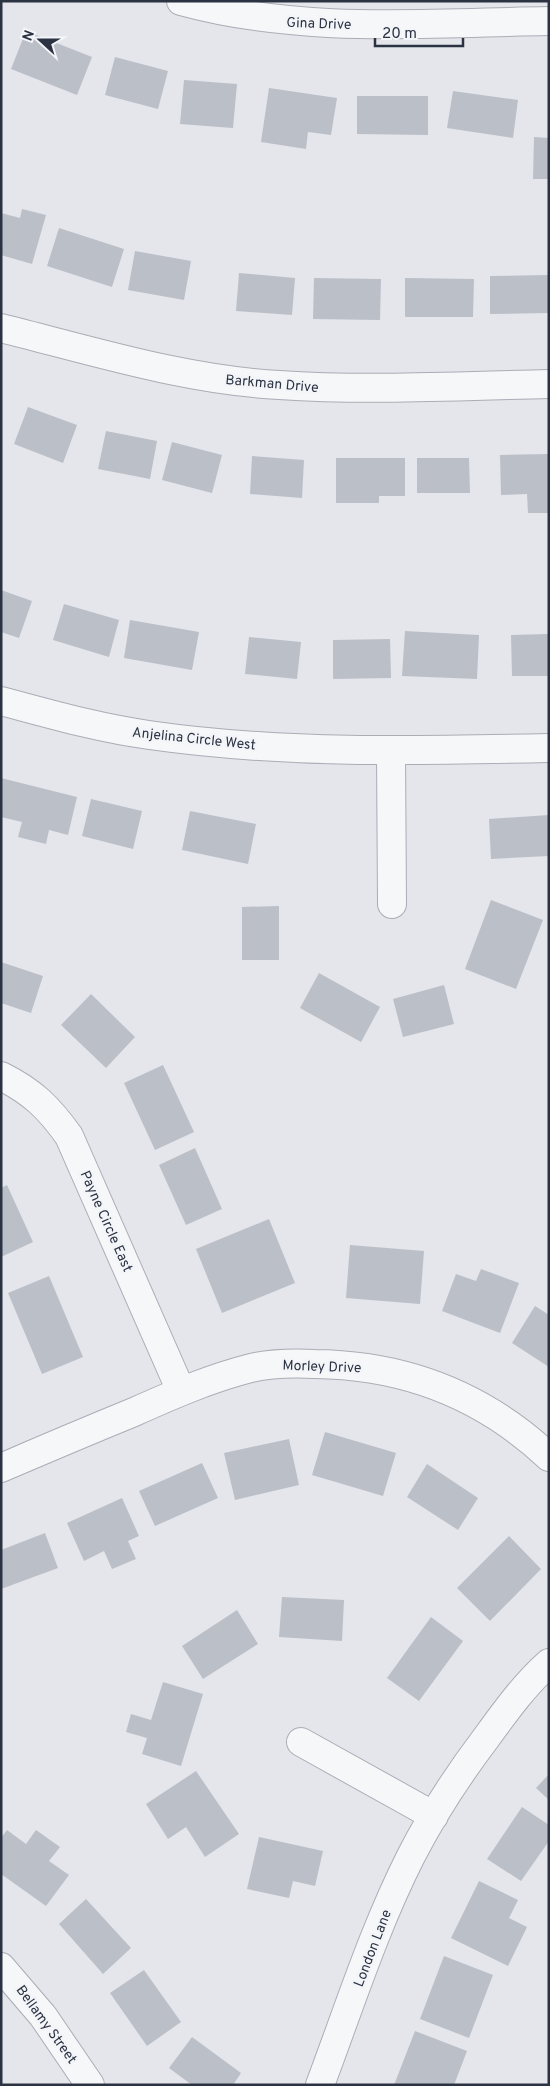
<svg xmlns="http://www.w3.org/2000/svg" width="550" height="2086" viewBox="0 0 550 2086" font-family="Overpass,sans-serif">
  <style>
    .building { fill: #bbbfc8 }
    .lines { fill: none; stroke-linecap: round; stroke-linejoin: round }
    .street-casing { stroke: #a9adb5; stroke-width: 30 }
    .street { stroke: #f6f7f9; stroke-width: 28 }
    .labels { text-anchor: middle; stroke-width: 5; stroke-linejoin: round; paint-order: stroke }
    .street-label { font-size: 14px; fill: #2b3343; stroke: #f3f5f8 }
  </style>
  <rect width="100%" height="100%" fill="#e4e6eb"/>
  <path class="building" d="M 26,31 L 92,57 L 77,95 L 11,69 Z
    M 115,57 L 168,71 L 158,109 L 105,95 Z
    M 184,80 L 237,84 L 233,128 L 180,124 Z
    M 269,88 L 337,98 L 331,135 L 308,132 L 306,149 L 261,142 Z
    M 453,91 L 518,100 L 513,138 L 447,128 Z
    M 357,96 L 428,96 L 428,135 L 357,134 Z
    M 534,137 L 549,138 L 549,179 L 533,179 Z
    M 22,209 L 46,215 L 32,264 L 1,255 L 1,213 L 20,218 Z
    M 59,228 L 124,249 L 112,287 L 47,266 Z
    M 135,251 L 191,261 L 184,300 L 128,290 Z
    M 239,273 L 295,278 L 292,315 L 236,311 Z
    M 549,275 L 549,313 L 490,314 L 490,276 Z
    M 314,278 L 381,279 L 380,320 L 313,319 Z
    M 405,278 L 474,279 L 473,317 L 405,317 Z
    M 28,407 L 77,425 L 63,463 L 14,444 Z
    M 106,431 L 157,441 L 150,479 L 98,469 Z
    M 172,442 L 222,455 L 212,493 L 162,480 Z
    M 549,454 L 549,513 L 528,513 L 527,494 L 501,495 L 500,455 Z
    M 252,456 L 304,460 L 302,498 L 250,494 Z
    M 336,458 L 405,458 L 405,496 L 379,496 L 379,503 L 336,503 Z
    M 417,458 L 469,458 L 470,493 L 417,493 Z
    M 1,590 L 32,601 L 19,638 L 1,632 Z
    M 64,604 L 119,620 L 109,657 L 53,640 Z
    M 130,620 L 199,632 L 192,670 L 124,658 Z
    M 405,631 L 479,635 L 477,679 L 402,676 Z
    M 549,634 L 549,676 L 512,676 L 511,635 Z
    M 249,637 L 301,642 L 297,679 L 245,674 Z
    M 390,639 L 391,678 L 333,679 L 333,640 Z
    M 1,778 L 77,797 L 68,835 L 49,830 L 46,844 L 18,837 L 22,822 L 1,817 Z
    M 91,799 L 142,811 L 133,849 L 82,836 Z
    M 190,811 L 256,824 L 248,864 L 182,850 Z
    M 549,815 L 549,856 L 491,859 L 489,819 Z
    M 491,900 L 543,920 L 516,989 L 465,969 Z
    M 279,906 L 279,960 L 242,960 L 242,907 Z
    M 1,962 L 43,976 L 31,1013 L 1,1003 Z
    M 319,973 L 380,1007 L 361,1042 L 300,1008 Z
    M 444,985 L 454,1024 L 403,1037 L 393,999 Z
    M 91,994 L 135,1037 L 106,1068 L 61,1025 Z
    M 163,1065 L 194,1132 L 155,1150 L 124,1083 Z
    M 195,1148 L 222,1209 L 186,1225 L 159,1165 Z
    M 7,1185 L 33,1242 L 1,1257 L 1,1188 Z
    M 269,1219 L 295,1283 L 222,1313 L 196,1249 Z
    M 350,1245 L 424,1251 L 420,1304 L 346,1298 Z
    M 481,1269 L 519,1283 L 500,1333 L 442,1311 L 456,1274 L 476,1281 Z
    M 49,1276 L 83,1357 L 42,1374 L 8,1293 Z
    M 535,1306 L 549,1315 L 549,1367 L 512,1343 Z
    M 325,1432 L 396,1453 L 383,1496 L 312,1475 Z
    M 289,1439 L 299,1485 L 235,1500 L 224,1453 Z
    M 202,1463 L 218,1498 L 155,1526 L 139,1491 Z
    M 427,1464 L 478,1498 L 458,1530 L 407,1497 Z
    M 122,1498 L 139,1536 L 128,1541 L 136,1559 L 112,1569 L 104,1551 L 84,1561 L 67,1523 Z
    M 45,1533 L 58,1568 L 1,1589 L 1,1550 Z
    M 509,1536 L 541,1569 L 490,1621 L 457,1588 Z
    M 282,1597 L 344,1600 L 342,1641 L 279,1637 Z
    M 237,1610 L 258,1644 L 203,1679 L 182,1646 Z
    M 431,1617 L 463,1641 L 419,1701 L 387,1678 Z
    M 163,1682 L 203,1694 L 181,1766 L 142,1754 L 147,1738 L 126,1732 L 131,1714 L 151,1720 Z
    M 196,1771 L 239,1834 L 205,1857 L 186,1827 L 168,1839 L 146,1804 Z
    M 549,1774 L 549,1800 L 536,1788 Z
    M 522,1807 L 549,1825 L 549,1841 L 521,1881 L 487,1859 Z
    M 7,1830 L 26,1844 L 36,1830 L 60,1847 L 49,1861 L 69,1875 L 46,1906 L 1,1874 L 1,1838 Z
    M 259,1837 L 323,1851 L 315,1886 L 293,1881 L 289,1898 L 247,1889 Z
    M 479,1881 L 518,1900 L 509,1918 L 527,1927 L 508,1966 L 451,1938 Z
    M 86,1899 L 131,1948 L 103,1974 L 59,1924 Z
    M 444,1956 L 493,1975 L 469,2038 L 420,2019 Z
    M 144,1970 L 181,2022 L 147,2046 L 110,1993 Z
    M 415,2031 L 467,2051 L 454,2085 L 394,2085 Z
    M 192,2037 L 241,2073 L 233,2085 L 192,2085 L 169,2068 Z"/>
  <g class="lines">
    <g class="street-casing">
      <path id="street" d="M 181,1 C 301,34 426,23 549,21
        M 1,328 C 93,351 185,380 279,385 C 369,391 459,386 549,384
        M 1,701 C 50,714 98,728 149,735 C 281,754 416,751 549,748
        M 391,752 L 392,904
        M 1,1076 C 33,1092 49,1108 69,1136 L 181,1391
        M 1,1468 C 45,1449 90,1430 134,1412 C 172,1395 211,1378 251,1368 C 272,1363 294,1363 315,1364 C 406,1365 483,1395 549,1457
        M 301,1742 L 434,1816
        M 1,1967 L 43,2016 L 90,2085
        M 320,2085 C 349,2008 374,1929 411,1856 C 432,1815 458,1775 486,1738 C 505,1712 525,1684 549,1663"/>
    </g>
    <use href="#street" class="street"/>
  </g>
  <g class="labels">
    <g class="street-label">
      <text transform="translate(319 23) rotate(2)" y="5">Gina Drive</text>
      <text transform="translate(272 383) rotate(5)" y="5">Barkman Drive</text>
      <text transform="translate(194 738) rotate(6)" y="5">Anjelina Circle West</text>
      <text transform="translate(107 1221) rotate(66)" y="5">Payne Circle East</text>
      <text transform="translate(322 1366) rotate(2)" y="5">Morley Drive</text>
      <text transform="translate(372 1948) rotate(-69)" y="5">London Lane</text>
      <text transform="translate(47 2024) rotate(54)" y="5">Bellamy Street</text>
    </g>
  </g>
  <rect width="550" height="2086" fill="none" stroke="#2b3343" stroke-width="5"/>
  <g transform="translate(40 40) rotate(291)" stroke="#f3f5f8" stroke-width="4" paint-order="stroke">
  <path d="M0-4L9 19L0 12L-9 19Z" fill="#2b3343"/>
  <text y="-8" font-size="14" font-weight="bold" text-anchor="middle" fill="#2b3343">N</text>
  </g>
  <path d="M375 38v8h88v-8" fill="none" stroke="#2b3343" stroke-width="2.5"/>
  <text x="382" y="38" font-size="15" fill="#2b3343" stroke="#f3f5f8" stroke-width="4" paint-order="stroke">20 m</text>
</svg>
